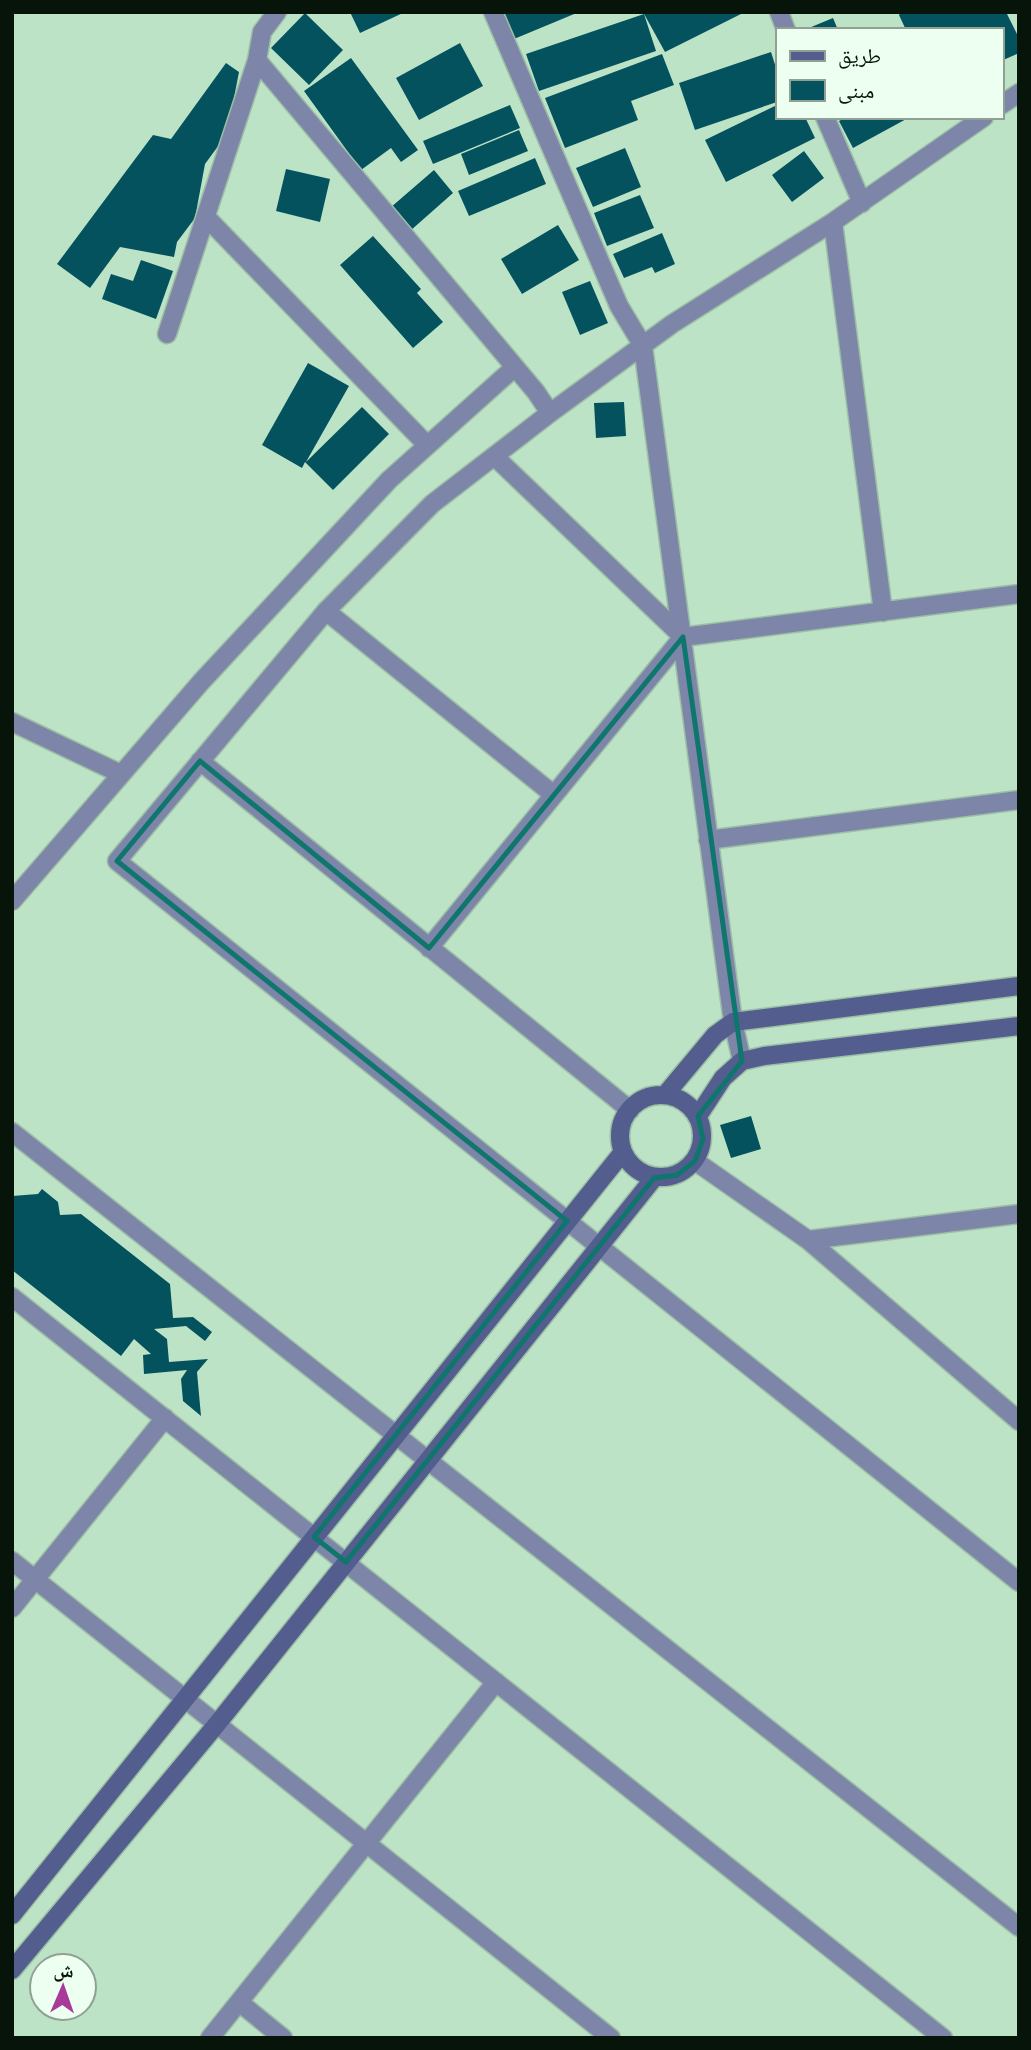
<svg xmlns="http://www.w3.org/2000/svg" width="1031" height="2050" viewBox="0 0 1031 2050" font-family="Merriweather,'Noto Naskh Arabic',serif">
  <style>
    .building { fill: #04525e }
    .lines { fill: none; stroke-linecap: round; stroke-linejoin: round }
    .street-casing { stroke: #9cbea5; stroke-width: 21 }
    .secondary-casing { stroke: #9cbea5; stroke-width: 21 }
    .street { stroke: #7d86a8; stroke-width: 18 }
    .secondary { stroke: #535e8e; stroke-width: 18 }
    .marked { fill: none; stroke: #0f766e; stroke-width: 5; stroke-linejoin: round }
  </style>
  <rect width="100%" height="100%" fill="#bde3c7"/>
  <path class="building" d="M 350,12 L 405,12 L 360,33 Z
    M 503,12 L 579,12 L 514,39 Z
    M 643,12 L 745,12 L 665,52 Z
    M 901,12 L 1006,12 L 1019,38 L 1019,53 L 1001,61 L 1001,30 L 906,30 L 899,15 Z
    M 305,13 L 343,50 L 309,85 L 271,48 Z
    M 644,14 L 656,51 L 539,91 L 526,54 Z
    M 833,18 L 838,30 L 804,30 Z
    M 460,43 L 483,86 L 419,120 L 396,78 Z
    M 771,52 L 777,71 L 777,102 L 695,130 L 679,83 Z
    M 662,54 L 674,85 L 631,101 L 638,120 L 565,148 L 545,98 Z
    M 351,58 L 418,150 L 401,162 L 391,148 L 361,170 L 304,91 Z
    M 226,63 L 239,72 L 227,134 L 205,164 L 195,218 L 177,242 L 174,257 L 120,247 L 90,288 L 57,264 L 153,135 L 171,139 Z
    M 510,105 L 520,128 L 433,164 L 423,141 Z
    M 777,105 L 777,117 L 805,117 L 815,138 L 726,182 L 705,140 Z
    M 846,117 L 910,117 L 853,148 L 839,121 Z
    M 519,130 L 528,151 L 469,175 L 461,154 Z
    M 625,148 L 641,187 L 593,207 L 576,168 Z
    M 804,151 L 824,178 L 792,202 L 772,175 Z
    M 535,158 L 546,184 L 469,216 L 458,191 Z
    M 286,169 L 330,179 L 320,222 L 276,211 Z
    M 434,170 L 453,193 L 410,231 L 390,208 Z
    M 640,195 L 654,228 L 607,246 L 594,213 Z
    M 558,225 L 579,260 L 522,294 L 501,259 Z
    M 662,233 L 675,264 L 655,273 L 652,267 L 624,278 L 613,254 Z
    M 373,236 L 421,289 L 417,293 L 443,322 L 413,348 L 340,265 Z
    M 141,260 L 173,271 L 156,319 L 102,299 L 111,274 L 133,281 Z
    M 590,281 L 608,323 L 580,335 L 562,292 Z
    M 308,363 L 349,386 L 306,462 L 362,407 L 389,434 L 333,490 L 305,462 L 302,468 L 262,445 Z
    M 624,402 L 626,436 L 596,438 L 594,403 Z
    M 751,1116 L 761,1149 L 731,1158 L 720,1125 Z
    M 42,1189 L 58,1202 L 60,1215 L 81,1214 L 170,1284 L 173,1318 L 193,1317 L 212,1332 L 205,1341 L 186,1326 L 154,1329 L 167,1339 L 169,1362 L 208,1359 L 197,1372 L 201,1416 L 183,1401 L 181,1379 L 187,1370 L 144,1374 L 143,1355 L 151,1354 L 134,1339 L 121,1356 L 12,1270 L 12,1196 L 38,1194 Z"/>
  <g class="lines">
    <g class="street-casing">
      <path id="street" d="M 493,12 L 619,306 L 643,346 L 733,1022 L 742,1061
        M 779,12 L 786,30
        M 257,60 L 536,392 L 550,413
        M 1001,105 L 1019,93
        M 825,117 L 862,203
        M 984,117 L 833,222 L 672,324 L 550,413 L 432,504 L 326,611 L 117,861 L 1019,1582
        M 207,218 L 427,445
        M 833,222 L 883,612
        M 167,334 L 257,60 L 262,32 L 277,12
        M 494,456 L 683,637
        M 326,611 L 554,795
        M 12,722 L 121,774
        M 200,761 L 630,1110
        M 708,840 L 1019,800
        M 12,901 L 201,682 L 389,480 L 515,367
        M 429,948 L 683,637 L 1019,594
        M 12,1132 L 1019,1927
        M 695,1161 L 808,1240 L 1019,1421
        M 808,1240 L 1019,1214
        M 12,1297 L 943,2038
        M 12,1561 L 611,2038
        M 12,1608 L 165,1418
        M 239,2002 L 283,2038
        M 210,2038 L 496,1682"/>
    </g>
    <g class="secondary-casing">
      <path id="secondary" d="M 665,1095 L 715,1035 L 733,1022 L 1019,986
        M620 1136a41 41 0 1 1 82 0a41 41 0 1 1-82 0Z
        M 698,1116 L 723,1078 L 742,1061 L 764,1056 L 1019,1026
        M 12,1915 L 623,1152
        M 12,1970 L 217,1724 L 654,1178"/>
    </g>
    <use href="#street" class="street"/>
    <use href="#secondary" class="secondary"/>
  </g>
  <path class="marked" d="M 683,637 L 742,1061 L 698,1116 L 703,1139 L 695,1161 L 677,1175 L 654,1178 L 346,1562 L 314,1537 L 567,1221 L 117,861 L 200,761 L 429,948 Z"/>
  <rect width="1031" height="2050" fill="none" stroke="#06140a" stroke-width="28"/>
  <rect x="776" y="28" width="228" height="91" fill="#ecfff0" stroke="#90a194" stroke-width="2"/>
  <rect x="790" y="51" width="35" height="10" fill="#535e8e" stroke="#90a194" stroke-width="2"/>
  <text x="838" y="63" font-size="21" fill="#06140a">طريق</text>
  <rect x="790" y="80" width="35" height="21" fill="#04525e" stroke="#90a194" stroke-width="2"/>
  <text x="838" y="98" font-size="21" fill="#06140a">مبنى</text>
  <g transform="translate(63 1987) rotate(2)"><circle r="33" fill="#ecfff0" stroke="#90a194" stroke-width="2"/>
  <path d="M0-5L12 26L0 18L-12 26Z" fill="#a83b9a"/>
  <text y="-10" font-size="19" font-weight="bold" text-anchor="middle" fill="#06140a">ش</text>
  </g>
</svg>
